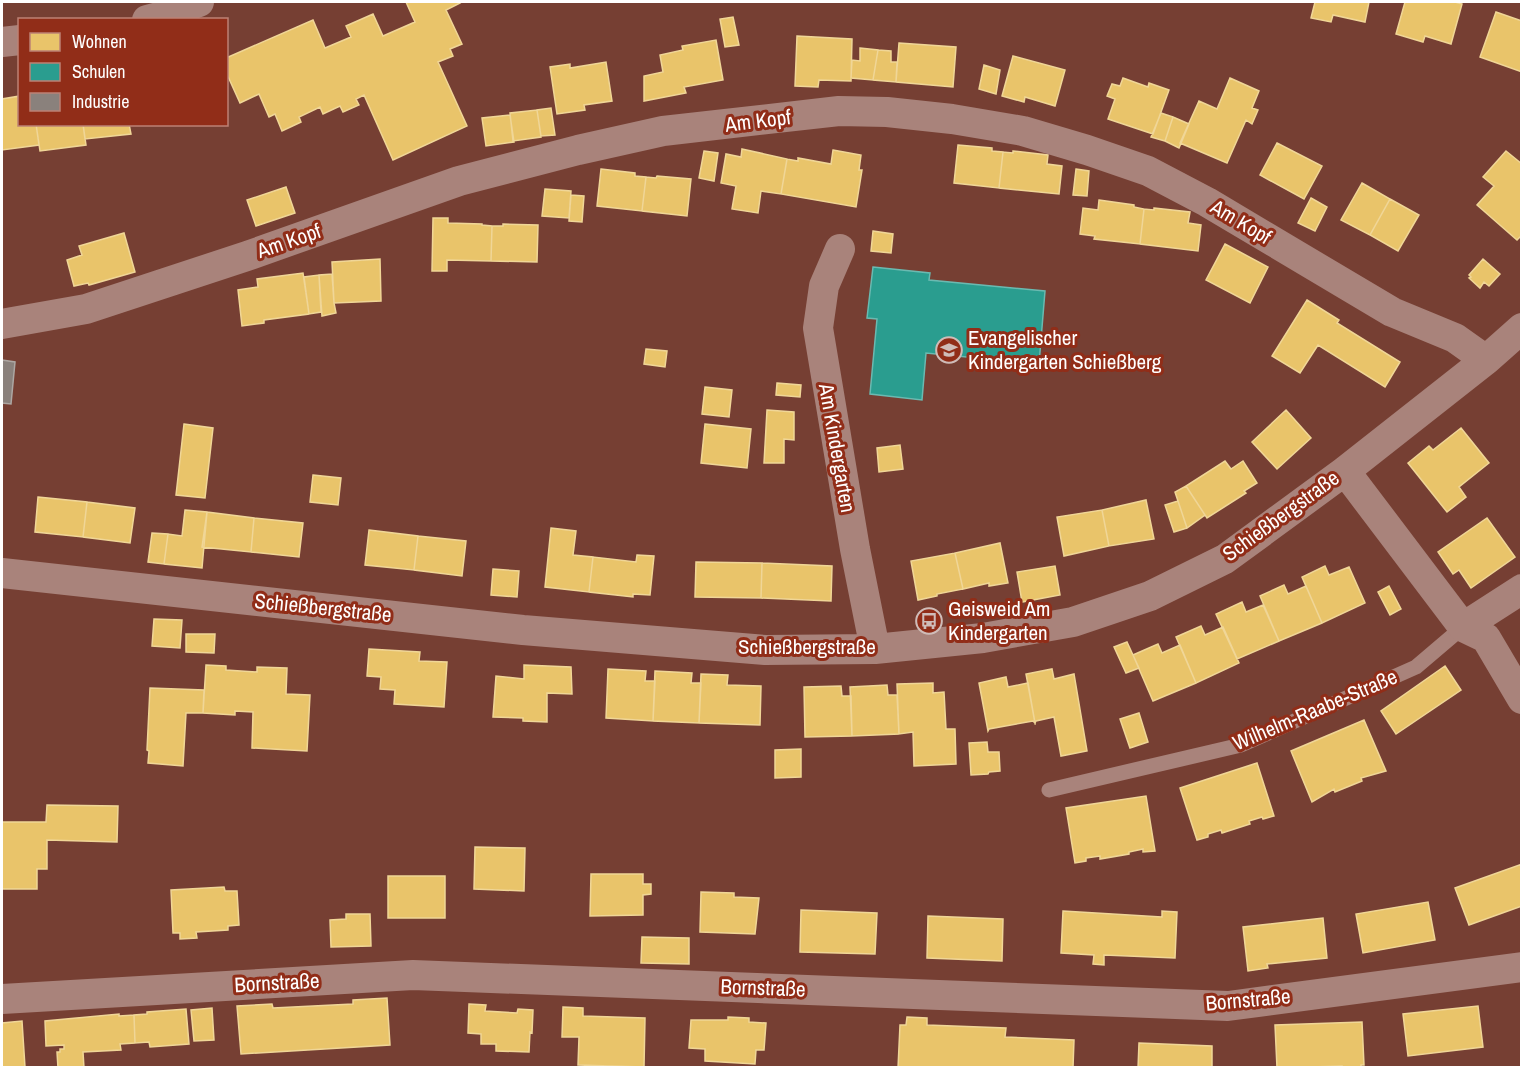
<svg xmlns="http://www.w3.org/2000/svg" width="1523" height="1069" viewBox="0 0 1523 1069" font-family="'Archivo Narrow',sans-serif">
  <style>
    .homes { fill: #e9c46a; stroke: #f0d697; stroke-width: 1.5 }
    .schools { fill: #2a9d8f; stroke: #6abab1; stroke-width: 1.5 }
    .industry { fill: #8a817c; stroke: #ada7a3; stroke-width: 1.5 }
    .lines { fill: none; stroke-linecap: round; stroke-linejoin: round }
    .lane { stroke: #a9837b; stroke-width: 15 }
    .street { stroke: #a9837b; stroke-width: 30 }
    .labels { text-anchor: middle; stroke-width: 6; stroke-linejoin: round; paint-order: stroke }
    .street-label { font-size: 21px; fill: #fff; stroke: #912d18 }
    .poi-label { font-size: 21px; fill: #fff; stroke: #912d18; text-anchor: start }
  </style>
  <rect width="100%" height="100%" fill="#763f33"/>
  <path class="homes" d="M 406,2 L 459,2 L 460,3 L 446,10 L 462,44 L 450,49 L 453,56 L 438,62 L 467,126 L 393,160 L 364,95 L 356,99 L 359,105 L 343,112 L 340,106 L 323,114 L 320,107 L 299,117 L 301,122 L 282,131 L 275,114 L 269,117 L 259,94 L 240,103 L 226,72 L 226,58 L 313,20 L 325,48 L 351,37 L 346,26 L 373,14 L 383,36 L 415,22 Z
    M 1315,2 L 1369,2 L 1365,22 L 1333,15 L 1331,22 L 1311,18 Z
    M 1405,2 L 1455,2 L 1462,4 L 1451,44 L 1425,36 L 1423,42 L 1396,34 Z
    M 1496,12 L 1522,21 L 1522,72 L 1480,57 Z
    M 733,17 L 739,45 L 725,47 L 720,19 Z
    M 797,36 L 852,39 L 851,81 L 819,80 L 818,87 L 795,86 Z
    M 716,40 L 723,80 L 684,87 L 686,93 L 644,101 L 644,76 L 663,72 L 660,55 L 683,50 L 682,46 Z
    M 899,43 L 956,47 L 953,87 L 896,82 Z
    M 860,48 L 878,50 L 873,80 L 851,78 L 852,60 L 860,61 Z
    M 878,50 L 891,51 L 891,62 L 897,62 L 896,82 L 873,80 Z
    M 1013,56 L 1065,70 L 1055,106 L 1025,97 L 1024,102 L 1002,96 Z
    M 606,62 L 612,101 L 584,105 L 585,110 L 557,114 L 550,67 L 570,64 L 570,68 Z
    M 984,65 L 1000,70 L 996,94 L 979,89 Z
    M 1123,78 L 1148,87 L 1149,83 L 1169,90 L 1153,134 L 1108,119 L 1115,99 L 1107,96 L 1112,84 L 1120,86 Z
    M 1230,78 L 1259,91 L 1252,108 L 1258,110 L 1252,124 L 1246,120 L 1227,163 L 1180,143 L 1199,101 L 1217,109 Z
    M 20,96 L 20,124 L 36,124 L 39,145 L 2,150 L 2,99 Z
    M 551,108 L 555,135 L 541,136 L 537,110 Z
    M 537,110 L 541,137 L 513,141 L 510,113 Z
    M 1161,113 L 1173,117 L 1165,141 L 1151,137 Z
    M 510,115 L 514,142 L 486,146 L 482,118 Z
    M 1173,117 L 1189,124 L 1179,148 L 1165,141 Z
    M 36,124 L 83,124 L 86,145 L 40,151 Z
    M 83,124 L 129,124 L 131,134 L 85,139 Z
    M 1277,143 L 1322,166 L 1304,199 L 1260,175 Z
    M 958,145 L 992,148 L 992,151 L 1003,152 L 999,188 L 954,183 Z
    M 742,149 L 787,159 L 781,194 L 761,191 L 758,213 L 732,209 L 736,186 L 721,183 L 726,154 L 741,157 Z
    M 833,150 L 861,155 L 859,170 L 862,170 L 856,207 L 781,194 L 787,159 L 798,161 L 798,158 L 831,164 Z
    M 704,151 L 718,153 L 714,181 L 699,178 Z
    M 1013,151 L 1048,155 L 1047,164 L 1062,166 L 1059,194 L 999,188 L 1003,152 L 1013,153 Z
    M 1506,151 L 1522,164 L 1522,235 L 1517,240 L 1477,205 L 1494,186 L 1483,177 Z
    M 601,169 L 635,173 L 635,176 L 646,177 L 642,211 L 597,206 Z
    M 1076,169 L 1089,171 L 1087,196 L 1073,195 Z
    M 657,176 L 691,179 L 687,216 L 642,211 L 646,177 L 656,178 Z
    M 1362,183 L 1390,199 L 1370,235 L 1341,220 Z
    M 286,187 L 295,213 L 256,226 L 247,200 Z
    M 545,189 L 571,191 L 569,218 L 542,216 Z
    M 571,195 L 584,196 L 582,222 L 569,221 Z
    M 1311,198 L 1327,207 L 1315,231 L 1298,223 Z
    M 1390,199 L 1419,215 L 1398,251 L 1370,235 Z
    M 1099,200 L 1134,205 L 1134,207 L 1144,209 L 1140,244 L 1094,239 L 1095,236 L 1080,234 L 1083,208 L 1098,210 Z
    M 1154,208 L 1190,212 L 1188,223 L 1201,225 L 1198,251 L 1140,244 L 1144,209 L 1154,210 Z
    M 433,218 L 448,218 L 448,223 L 482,224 L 482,225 L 492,226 L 491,261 L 447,260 L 447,271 L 432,271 Z
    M 503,224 L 538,225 L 537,262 L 491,261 L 492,226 L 503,226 Z
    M 873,231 L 893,234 L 891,253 L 871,251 Z
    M 124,233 L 135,272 L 89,285 L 88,283 L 74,286 L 67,260 L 82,255 L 79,246 Z
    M 1225,244 L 1268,267 L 1250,303 L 1206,280 Z
    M 380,259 L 381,301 L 334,303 L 332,262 Z
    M 1483,259 L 1500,274 L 1489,286 L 1484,282 L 1480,288 L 1469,278 L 1471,277 L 1469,275 Z
    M 303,273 L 309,314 L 264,320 L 264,323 L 242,326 L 238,290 L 258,287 L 257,279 Z
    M 332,274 L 334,303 L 336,313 L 322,316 L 319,275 Z
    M 319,275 L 321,312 L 309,314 L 304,277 Z
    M 1307,300 L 1339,320 L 1337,323 L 1400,362 L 1385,387 L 1318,345 L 1300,373 L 1272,356 Z
    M 646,349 L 667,351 L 665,367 L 644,364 Z
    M 777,383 L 801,385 L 800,397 L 776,395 Z
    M 705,387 L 732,390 L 729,417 L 702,414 Z
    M 767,410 L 794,412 L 794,440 L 784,439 L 784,463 L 764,463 Z
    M 1286,410 L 1311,438 L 1277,469 L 1252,442 Z
    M 184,424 L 213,428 L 205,498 L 176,495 Z
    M 705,424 L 751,429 L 747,468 L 701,463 Z
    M 1461,428 L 1489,463 L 1459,487 L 1466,497 L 1447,512 L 1408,463 L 1429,446 L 1433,450 Z
    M 900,445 L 903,469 L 879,472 L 877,448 Z
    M 1225,461 L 1231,469 L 1243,461 L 1257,483 L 1244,491 L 1246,493 L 1207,518 L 1186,486 Z
    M 313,475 L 341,478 L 338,505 L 310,502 Z
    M 1186,486 L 1205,515 L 1187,528 L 1175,492 Z
    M 38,497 L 87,502 L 83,537 L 35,532 Z
    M 1146,500 L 1154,539 L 1109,546 L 1102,510 Z
    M 1178,501 L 1187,528 L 1174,532 L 1165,505 Z
    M 87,502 L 135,508 L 130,543 L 83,537 Z
    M 185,510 L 207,512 L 202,568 L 164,564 L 168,534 L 182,536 Z
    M 1102,510 L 1109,546 L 1064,556 L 1057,517 Z
    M 207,512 L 254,518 L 251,552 L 202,547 Z
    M 254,518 L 303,523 L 299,557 L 251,552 Z
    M 1487,518 L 1515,557 L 1471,588 L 1459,570 L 1453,574 L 1438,552 Z
    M 551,528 L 576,531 L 573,555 L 593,557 L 589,592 L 545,587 Z
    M 369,530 L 418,536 L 414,570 L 365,565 Z
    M 152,533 L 168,534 L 164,564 L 148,562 Z
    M 418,536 L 466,541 L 462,576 L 414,570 Z
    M 1000,543 L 1008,583 L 989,586 L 989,583 L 963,589 L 955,553 Z
    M 955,553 L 963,589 L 937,594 L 937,596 L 918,600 L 911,561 Z
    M 637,555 L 654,556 L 650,595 L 633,594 L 633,597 L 589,592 L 593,557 L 636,562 Z
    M 696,562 L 762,563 L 761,598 L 695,597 Z
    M 762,563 L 832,566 L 831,601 L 761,598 Z
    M 1055,566 L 1060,595 L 1022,602 L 1017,572 Z
    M 1325,566 L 1329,575 L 1349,567 L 1365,603 L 1322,623 L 1302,577 Z
    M 493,569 L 519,571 L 517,597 L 491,595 Z
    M 1284,585 L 1288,594 L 1306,586 L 1322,623 L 1279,641 L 1260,596 Z
    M 1389,586 L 1401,609 L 1390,615 L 1378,592 Z
    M 1242,602 L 1246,612 L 1263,605 L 1279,641 L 1237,659 L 1216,614 Z
    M 154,619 L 182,620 L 180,648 L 152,646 Z
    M 1201,626 L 1205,635 L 1223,627 L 1239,663 L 1196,683 L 1176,637 Z
    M 186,634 L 215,634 L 214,653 L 186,652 Z
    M 1127,642 L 1139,668 L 1126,673 L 1114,647 Z
    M 1158,644 L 1162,653 L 1180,645 L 1196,683 L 1153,701 L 1133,655 Z
    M 369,649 L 420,652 L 419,661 L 447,662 L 444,707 L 394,704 L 395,690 L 380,689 L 381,677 L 367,676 Z
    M 206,665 L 226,666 L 226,670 L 257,672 L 257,667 L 287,668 L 286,694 L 310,695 L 307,751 L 252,748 L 253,712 L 235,711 L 235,715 L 203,713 Z
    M 524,665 L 571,667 L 572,694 L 547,693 L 547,722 L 523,721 L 523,718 L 493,717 L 496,676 L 524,679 Z
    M 1445,666 L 1461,690 L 1396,734 L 1381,711 Z
    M 608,669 L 646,671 L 645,681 L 655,681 L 653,721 L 606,718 Z
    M 1052,669 L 1054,679 L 1074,674 L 1087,751 L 1061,756 L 1054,717 L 1036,721 L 1035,723 L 1026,674 Z
    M 655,671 L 692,673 L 691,683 L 701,683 L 699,723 L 653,721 Z
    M 701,674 L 728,675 L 727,685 L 761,686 L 760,725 L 699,723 Z
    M 1006,677 L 1008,687 L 1028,683 L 1035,723 L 1033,721 L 989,729 L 988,731 L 979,683 Z
    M 933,683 L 933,693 L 944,692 L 946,729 L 955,729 L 956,764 L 914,766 L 913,732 L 899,734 L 897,684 Z
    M 887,685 L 888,695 L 897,695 L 899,734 L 852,736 L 850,687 Z
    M 841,686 L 842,696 L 851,696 L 852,736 L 805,737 L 804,687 Z
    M 150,688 L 204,690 L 203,713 L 186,713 L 183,766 L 148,763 L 149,751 L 147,750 Z
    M 1139,713 L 1148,742 L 1130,748 L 1120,719 Z
    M 1364,720 L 1386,771 L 1361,778 L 1362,781 L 1335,792 L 1334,789 L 1312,802 L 1291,751 Z
    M 987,742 L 988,752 L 999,752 L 1000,771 L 989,772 L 988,774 L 971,775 L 969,743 Z
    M 801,749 L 801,777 L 775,778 L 775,750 Z
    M 1257,763 L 1274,816 L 1263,819 L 1262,817 L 1249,821 L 1250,824 L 1222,833 L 1221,830 L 1208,834 L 1208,837 L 1197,840 L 1180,788 Z
    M 1146,796 L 1155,851 L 1143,852 L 1143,849 L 1129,852 L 1129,854 L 1100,859 L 1100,856 L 1086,858 L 1086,861 L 1075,863 L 1066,808 Z
    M 47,805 L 118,806 L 117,842 L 47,840 L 47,869 L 37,869 L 37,889 L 2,889 L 2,822 L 46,822 Z
    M 475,847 L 525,848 L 524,891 L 474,889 Z
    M 1522,864 L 1522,906 L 1469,925 L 1455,888 Z
    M 591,874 L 643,874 L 643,884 L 651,884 L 651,894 L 643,895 L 643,915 L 590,916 Z
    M 388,876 L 445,876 L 445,918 L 388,918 Z
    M 224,887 L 225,891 L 237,891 L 239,925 L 228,926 L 228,930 L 196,932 L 197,938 L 180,939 L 180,933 L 173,933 L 171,890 Z
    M 701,892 L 734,893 L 734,897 L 759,898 L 755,934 L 700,932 Z
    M 1428,902 L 1435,940 L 1363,953 L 1356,914 Z
    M 801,910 L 877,913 L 875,954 L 800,952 Z
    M 1063,911 L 1162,917 L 1162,911 L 1177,912 L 1175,958 L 1104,955 L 1104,965 L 1093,964 L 1094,955 L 1061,953 Z
    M 346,914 L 370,914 L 371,946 L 331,947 L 330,920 L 346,919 Z
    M 928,916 L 1003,919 L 1002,961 L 927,958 Z
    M 1323,918 L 1327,958 L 1267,964 L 1268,968 L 1248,971 L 1243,927 Z
    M 642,937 L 689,938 L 689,964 L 641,963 Z
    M 387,998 L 390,1045 L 241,1054 L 237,1006 L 272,1004 L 273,1008 L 353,1004 L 353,1000 Z
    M 469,1004 L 486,1005 L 485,1011 L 517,1013 L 518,1009 L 533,1010 L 532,1033 L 530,1032 L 529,1052 L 496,1051 L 496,1044 L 481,1044 L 481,1034 L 468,1033 Z
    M 1478,1006 L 1483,1047 L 1408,1056 L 1403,1014 Z
    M 563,1007 L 583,1008 L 583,1016 L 645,1018 L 644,1067 L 578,1065 L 579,1037 L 562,1037 Z
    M 212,1008 L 214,1040 L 194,1041 L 191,1010 Z
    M 186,1009 L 189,1044 L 150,1047 L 149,1042 L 135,1043 L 134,1015 L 147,1014 L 147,1012 Z
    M 119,1014 L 119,1016 L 134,1015 L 135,1043 L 120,1044 L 121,1050 L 83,1052 L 84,1068 L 58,1068 L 57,1052 L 60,1052 L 60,1049 L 64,1049 L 64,1045 L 46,1046 L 45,1021 Z
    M 728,1017 L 749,1018 L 749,1022 L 766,1023 L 764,1050 L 756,1050 L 755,1064 L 705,1061 L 705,1049 L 689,1048 L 691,1020 L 728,1020 Z
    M 907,1017 L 927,1018 L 927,1025 L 1006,1028 L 1005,1037 L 1074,1040 L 1073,1068 L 898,1068 L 900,1025 L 906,1025 Z
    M 22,1021 L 25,1067 L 2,1068 L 2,1023 Z
    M 1362,1022 L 1364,1065 L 1361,1065 L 1361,1068 L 1342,1068 L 1342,1066 L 1277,1068 L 1275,1025 Z
    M 1139,1043 L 1212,1046 L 1212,1068 L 1138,1068 Z"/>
  <path class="schools" d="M 873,267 L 930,273 L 929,280 L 1045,291 L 1039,364 L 926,353 L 922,400 L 870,394 L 877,319 L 867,318 Z"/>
  <path class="industry" d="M 2,360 L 15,362 L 11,404 L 2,403 Z"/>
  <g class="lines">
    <path class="lane" d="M 1049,790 L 1241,745 L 1416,667 L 1463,627"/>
    <path class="street" d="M 147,20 L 162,16 L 199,2
      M 2,42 L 20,40
      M 840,249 L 824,286 L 818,328 L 855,549 L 875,649
      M 2,324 L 86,309 L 247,256 L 459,181 L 578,150 L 663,131 L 839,111 L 887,112 L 952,119 L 1023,131 L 1087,150 L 1148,171 L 1207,202 L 1392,312 L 1455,338 L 1486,360
      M 1345,471 L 1463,627 L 1486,638 L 1522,699
      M 2,573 L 523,630 L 765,650 L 875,649 L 983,638 L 1073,622 L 1150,596 L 1225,559 L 1345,471 L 1486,360 L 1522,328
      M 1463,627 L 1522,589
      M 2,999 L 413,975 L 1228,1006 L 1522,967"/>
  </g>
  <defs>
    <g id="school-ring" transform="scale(1.35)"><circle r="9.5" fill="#912d18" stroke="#cfbcb8" stroke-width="1.5"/><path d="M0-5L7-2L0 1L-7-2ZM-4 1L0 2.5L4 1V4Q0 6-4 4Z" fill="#cfbcb8"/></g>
    <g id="bus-ring" transform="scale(1.35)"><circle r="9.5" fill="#912d18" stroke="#cfbcb8" stroke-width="1.5"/><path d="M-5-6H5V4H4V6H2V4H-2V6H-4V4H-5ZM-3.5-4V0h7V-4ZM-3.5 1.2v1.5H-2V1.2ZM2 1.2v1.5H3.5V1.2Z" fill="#cfbcb8"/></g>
  </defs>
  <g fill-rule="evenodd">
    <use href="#school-ring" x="949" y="350"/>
    <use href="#bus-ring" x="929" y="621"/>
  </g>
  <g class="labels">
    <g class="street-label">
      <text transform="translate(758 121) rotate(-7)" y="7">Am Kopf</text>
      <text transform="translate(1241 222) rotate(31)" y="7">Am Kopf</text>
      <text transform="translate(289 241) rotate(-19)" y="7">Am Kopf</text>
      <text transform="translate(837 448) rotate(80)" y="7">Am Kindergarten</text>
      <text transform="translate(1281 516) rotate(-36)" y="7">Schießbergstraße</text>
      <text transform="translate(323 608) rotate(6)" y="7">Schießbergstraße</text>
      <text x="807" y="654">Schießbergstraße</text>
      <text transform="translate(1315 710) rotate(-23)" y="7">Wilhelm-Raabe-Straße</text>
      <text transform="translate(277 983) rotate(-3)" y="7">Bornstraße</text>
      <text transform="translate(763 988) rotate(2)" y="7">Bornstraße</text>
      <text transform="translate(1248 1000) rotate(-5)" y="7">Bornstraße</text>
    </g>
    <g class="poi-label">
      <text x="968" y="345">Evangelischer<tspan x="968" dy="24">Kindergarten Schießberg</tspan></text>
      <text x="948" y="616">Geisweid Am<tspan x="948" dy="24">Kindergarten</tspan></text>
    </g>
  </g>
  <rect width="1523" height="1069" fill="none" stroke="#ffffff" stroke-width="6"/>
  <rect x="18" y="18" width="210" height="108" fill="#912d18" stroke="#bd8174" stroke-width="1.5"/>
  <rect x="30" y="33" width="30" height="18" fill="#e9c46a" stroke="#bd8174" stroke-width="1.5"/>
  <text x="72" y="48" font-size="18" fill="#ffffff">Wohnen</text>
  <rect x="30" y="63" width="30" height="18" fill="#2a9d8f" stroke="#bd8174" stroke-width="1.5"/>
  <text x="72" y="78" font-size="18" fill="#ffffff">Schulen</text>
  <rect x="30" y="93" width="30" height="18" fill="#8a817c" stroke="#bd8174" stroke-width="1.5"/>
  <text x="72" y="108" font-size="18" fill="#ffffff">Industrie</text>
</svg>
